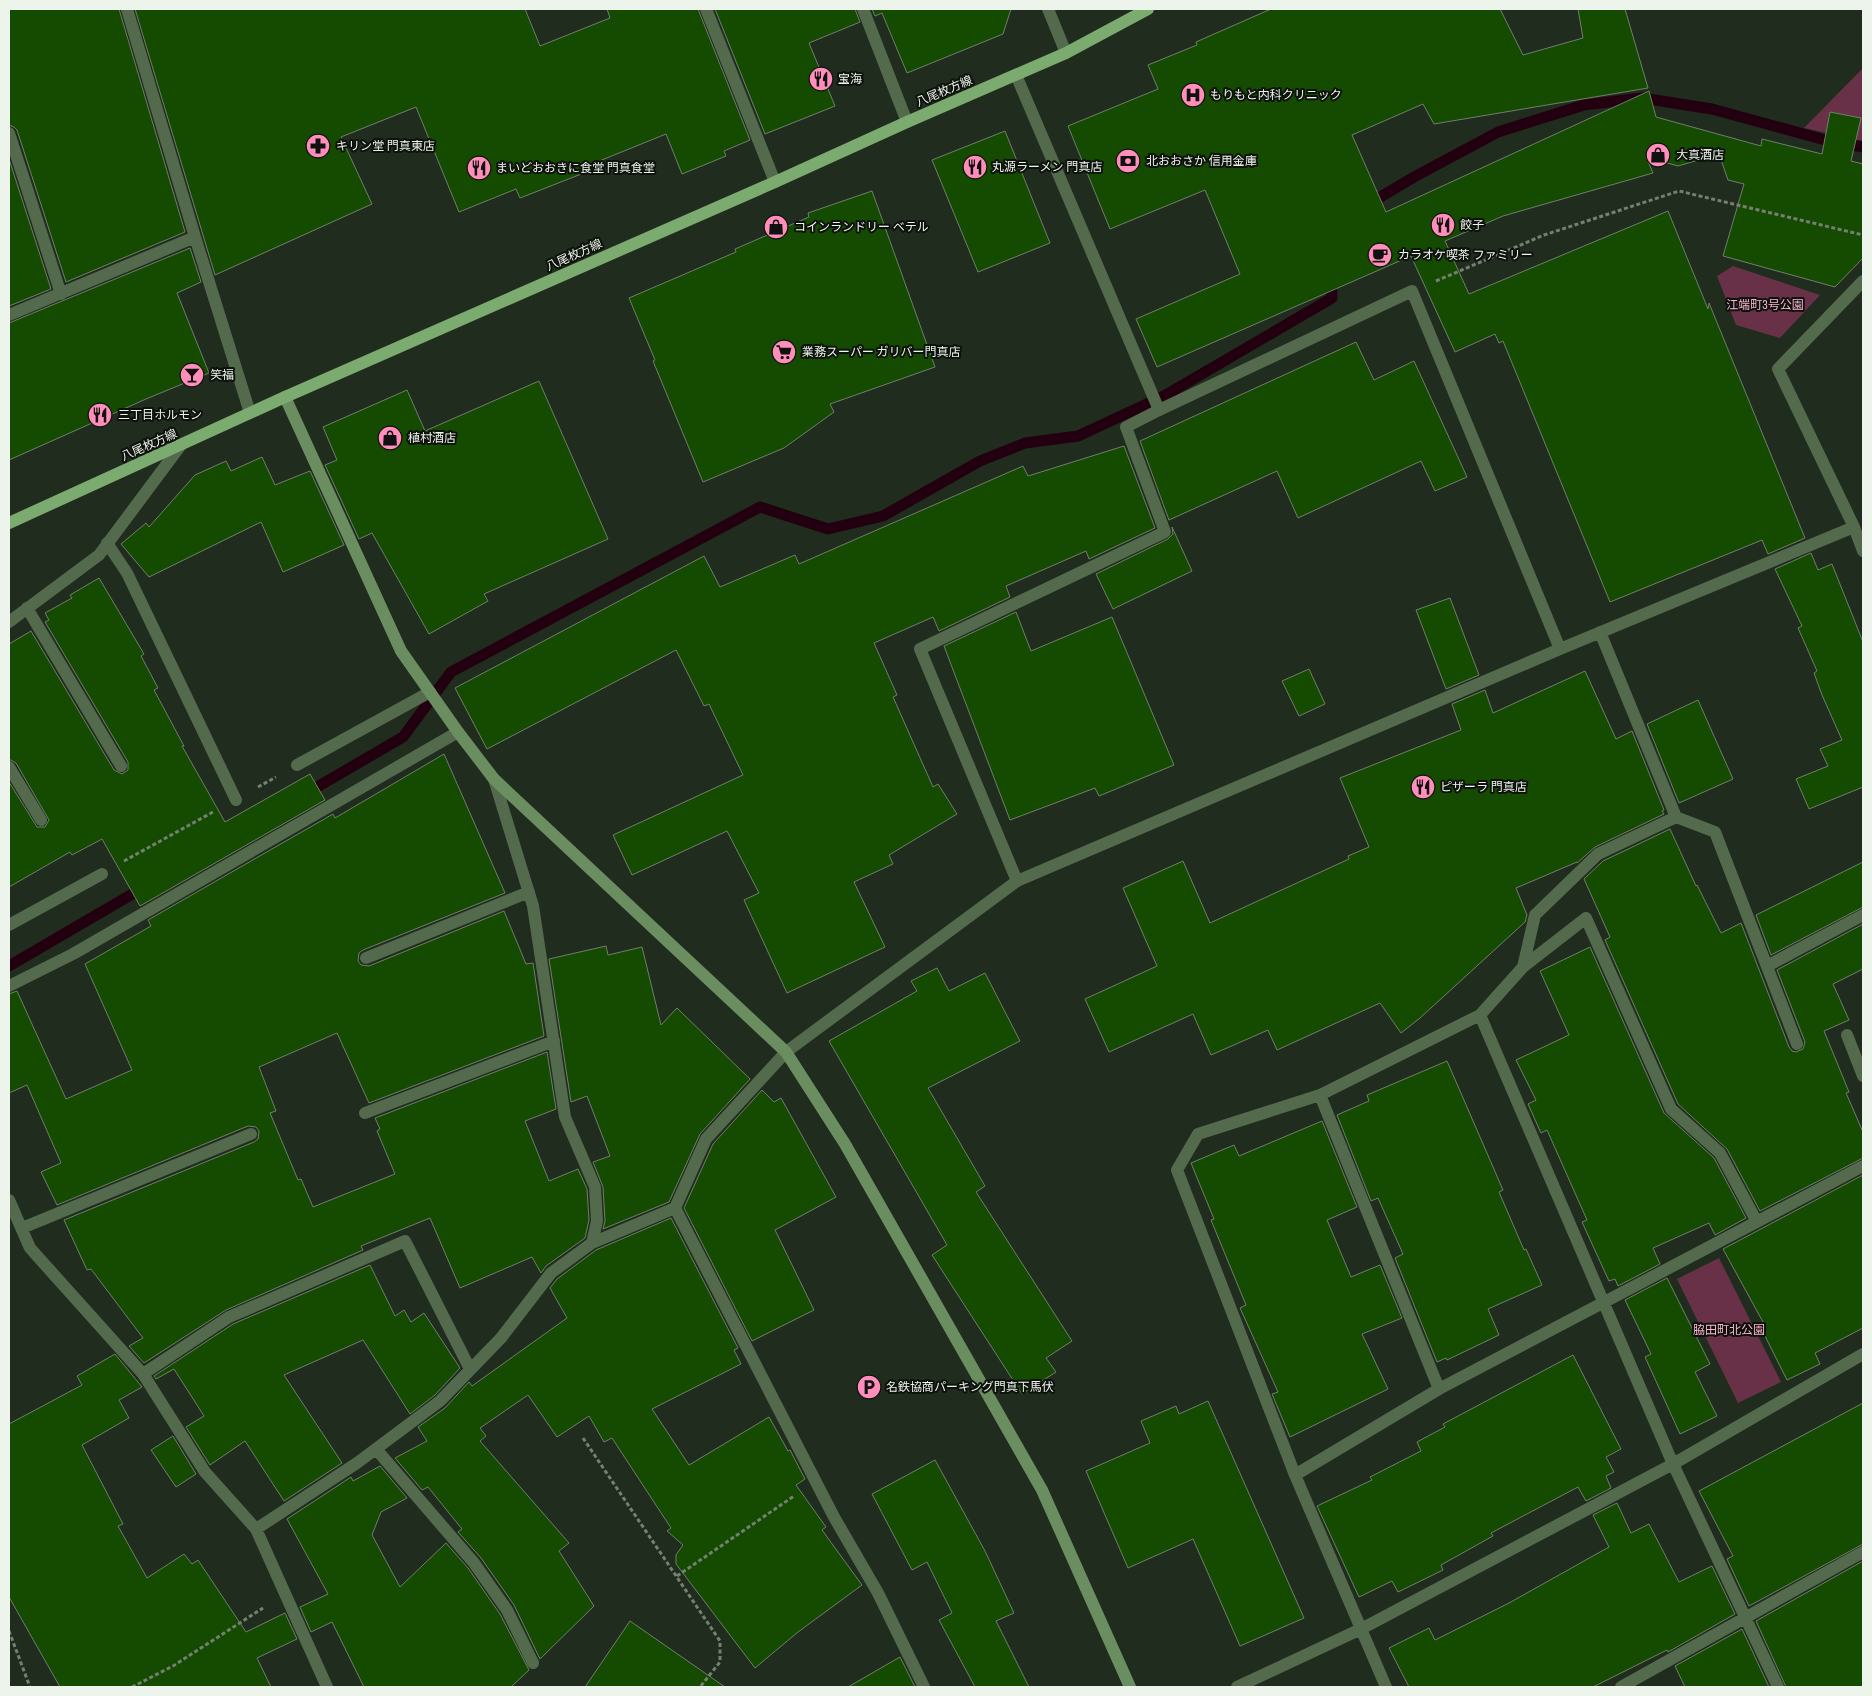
<svg xmlns="http://www.w3.org/2000/svg" width="1872" height="1696" viewBox="0 0 1872 1696" font-family="'Archivo Narrow','Noto Sans JP',sans-serif">
  <style>
    .green { fill: #683148 }
    .lines { fill: none; stroke-linecap: round; stroke-linejoin: round }
    .stream { stroke: #23000f; stroke-width: 11 }
    .building { fill: #144b00; stroke: #717e6e }
    .path { stroke: #767f74; stroke-width: 3; stroke-dasharray: 4 2.5; stroke-linecap: butt }
    .lane { stroke: #536a4d; stroke-width: 12 }
    .street { stroke: #536a4d; stroke-width: 12 }
    .secondary { stroke: #6a8e60; stroke-width: 12 }
    .primary { stroke: #7bab6f; stroke-width: 12 }
    .labels { text-anchor: middle; stroke-width: 4; stroke-linejoin: round; paint-order: stroke }
    .poi-label { font-size: 12px; fill: #edf4eb; stroke: #0d120c; text-anchor: start }
    .street-label { font-size: 12px; fill: #edf4eb; stroke: #0d120c }
    .park-label { font-size: 12px; fill: #fcb5cf; stroke: #0d120c }
  </style>
  <rect width="100%" height="100%" fill="#202c1e"/>
  <path class="green" d="M 1863,68 L 1863,141 L 1804,128 Z
    M 1733,266 L 1820,295 L 1780,338 L 1736,325 L 1717,276 Z
    M 1719,1258 L 1781,1382 L 1738,1403 L 1677,1279 Z"/>
  <g class="lines">
    <path class="stream" d="M 1367,205 L 1414,177 L 1498,132 L 1584,105 L 1642,98 L 1712,109 L 1829,141 L 1863,147
      M 305,794 L 403,737 L 451,672 L 760,507 L 828,529 L 883,516 L 980,461 L 1025,443 L 1078,436 L 1164,396 L 1332,298 L 1331,277
      M 9,966 L 146,886"/>
  </g>
  <path class="building" d="M 9,9 L 119,9 L 185,232 L 66,282 L 17,130 L 14,127 L 9,125 Z
    M 135,9 L 525,9 L 540,46 L 610,18 L 607,9 L 698,9 L 750,140 L 724,151 L 726,156 L 682,174 L 666,134 L 587,166 L 589,171 L 520,198 L 516,189 L 459,212 L 416,107 L 341,137 L 372,204 L 215,275 Z
    M 715,9 L 855,9 L 860,22 L 809,43 L 835,106 L 765,134 Z
    M 872,9 L 1011,9 L 1003,34 L 907,73 L 882,13 L 875,16 Z
    M 1271,9 L 1500,9 L 1523,55 L 1583,38 L 1578,9 L 1625,9 L 1648,88 L 1434,124 L 1423,104 L 1352,135 L 1386,212 L 1649,91 L 1656,117 L 1761,146 L 1762,139 L 1822,154 L 1830,112 L 1861,118 L 1851,161 L 1863,164 L 1863,258 L 1835,287 L 1723,256 L 1744,184 L 1728,180 L 1719,154 L 1678,166 L 1646,157 L 1653,173 L 1503,216 L 1445,241 L 1469,294 L 1668,211 L 1708,309 L 1709,303 L 1805,538 L 1768,554 L 1762,540 L 1610,602 L 1503,341 L 1499,343 L 1495,334 L 1455,352 L 1411,256 L 1157,367 L 1136,319 L 1240,274 L 1205,190 L 1110,229 L 1068,126 L 1158,89 L 1148,65 L 1197,45 L 1196,42 Z
    M 1005,131 L 1050,243 L 978,272 L 932,160 Z
    M 9,159 L 51,289 L 9,306 Z
    M 872,191 L 935,367 L 830,404 L 834,412 L 784,448 L 703,482 L 653,361 L 655,360 L 629,298 L 736,252 L 735,249 L 809,217 L 808,213 Z
    M 190,248 L 201,282 L 177,293 L 209,373 L 146,399 L 9,460 L 9,323 Z
    M 1356,342 L 1374,380 L 1414,361 L 1467,477 L 1435,491 L 1421,461 L 1298,518 L 1277,471 L 1169,520 L 1140,441 Z
    M 539,381 L 608,539 L 484,594 L 488,601 L 429,634 L 372,533 L 359,539 L 325,465 L 337,460 L 323,427 L 407,390 L 425,431 Z
    M 1124,446 L 1155,528 L 1089,559 L 1086,551 L 1006,586 L 1010,597 L 939,631 L 933,617 L 874,643 L 897,695 L 893,697 L 933,787 L 938,784 L 957,814 L 889,855 L 893,864 L 854,882 L 885,947 L 787,993 L 744,900 L 759,893 L 727,831 L 632,875 L 613,835 L 743,775 L 709,704 L 704,706 L 676,650 L 487,749 L 455,688 L 704,556 L 720,587 L 795,555 L 799,564 L 1023,466 L 1028,476 Z
    M 262,457 L 275,485 L 310,471 L 344,545 L 283,572 L 261,522 L 149,577 L 121,544 L 146,523 L 149,527 L 195,475 L 226,461 L 231,471 Z
    M 1172,527 L 1192,571 L 1113,609 L 1096,574 L 1168,539 L 1173,534 Z
    M 1811,553 L 1818,570 L 1832,564 L 1863,642 L 1863,787 L 1809,809 L 1796,779 L 1828,766 L 1820,749 L 1842,740 L 1822,695 L 1814,673 L 1817,671 L 1798,628 L 1802,626 L 1775,569 Z
    M 99,578 L 144,654 L 141,656 L 158,688 L 154,690 L 184,746 L 182,746 L 225,822 L 310,774 L 325,800 L 140,906 L 102,839 L 72,855 L 70,852 L 9,887 L 9,782 L 37,827 L 45,827 L 49,820 L 16,763 L 9,759 L 9,644 L 31,631 L 114,770 L 122,774 L 128,770 L 128,762 L 45,622 L 49,620 L 45,613 L 72,598 L 70,595 Z
    M 1450,598 L 1479,675 L 1446,689 L 1416,610 Z
    M 1016,612 L 1031,651 L 1112,617 L 1174,765 L 1099,796 L 1095,788 L 1010,820 L 944,646 Z
    M 1309,669 L 1325,704 L 1299,716 L 1282,681 Z
    M 1585,671 L 1616,739 L 1632,731 L 1664,810 L 1662,811 L 1664,814 L 1595,847 L 1577,863 L 1577,862 L 1516,888 L 1527,915 L 1525,922 L 1420,1018 L 1401,1033 L 1380,1003 L 1277,1050 L 1268,1030 L 1211,1055 L 1193,1014 L 1109,1052 L 1085,999 L 1157,966 L 1123,888 L 1183,861 L 1210,923 L 1349,859 L 1348,856 L 1369,847 L 1340,778 L 1461,730 L 1452,704 L 1485,690 L 1493,713 Z
    M 1698,700 L 1733,779 L 1679,803 L 1647,724 Z
    M 444,754 L 505,893 L 363,950 L 359,953 L 358,961 L 361,965 L 369,966 L 504,911 L 526,964 L 533,963 L 544,1036 L 369,1103 L 337,1033 L 259,1067 L 276,1111 L 270,1113 L 298,1180 L 301,1179 L 313,1207 L 395,1174 L 377,1131 L 380,1129 L 375,1118 L 547,1052 L 556,1109 L 525,1121 L 549,1181 L 578,1169 L 587,1189 L 589,1220 L 585,1238 L 546,1266 L 541,1273 L 532,1257 L 460,1288 L 430,1218 L 361,1246 L 363,1250 L 226,1310 L 144,1363 L 129,1346 L 143,1338 L 91,1269 L 87,1270 L 64,1220 L 254,1142 L 258,1139 L 259,1131 L 256,1127 L 248,1126 L 57,1205 L 41,1172 L 61,1163 L 27,1085 L 9,1093 L 9,994 L 17,991 L 66,1099 L 132,1070 L 85,964 L 151,926 L 148,920 L 333,814 L 335,818 Z
    M 1670,829 L 1696,886 L 1697,885 L 1721,933 L 1741,923 L 1789,1047 L 1792,1051 L 1796,1052 L 1803,1049 L 1805,1042 L 1777,970 L 1863,924 L 1863,969 L 1833,984 L 1849,1020 L 1824,1031 L 1849,1092 L 1846,1093 L 1863,1132 L 1863,1158 L 1760,1211 L 1727,1149 L 1678,1104 L 1605,940 L 1610,937 L 1584,879 L 1603,861 Z
    M 1863,862 L 1863,907 L 1771,955 L 1756,915 Z
    M 606,946 L 608,955 L 642,947 L 661,1025 L 677,1008 L 750,1079 L 700,1134 L 669,1202 L 603,1229 L 605,1221 L 603,1187 L 593,1162 L 610,1156 L 587,1096 L 571,1102 L 549,959 Z
    M 1590,947 L 1664,1113 L 1714,1158 L 1746,1218 L 1715,1235 L 1709,1223 L 1653,1248 L 1660,1264 L 1618,1286 L 1615,1279 L 1609,1281 L 1582,1222 L 1587,1220 L 1547,1130 L 1541,1133 L 1528,1104 L 1536,1100 L 1516,1060 L 1569,1035 L 1540,971 Z
    M 937,968 L 949,991 L 985,973 L 1020,1041 L 928,1088 L 985,1186 L 976,1192 L 1072,1341 L 1046,1358 L 1056,1372 L 1022,1394 L 932,1255 L 947,1245 L 829,1041 L 917,991 L 911,981 Z
    M 1447,1061 L 1503,1190 L 1499,1192 L 1524,1250 L 1526,1249 L 1542,1285 L 1488,1309 L 1499,1335 L 1447,1360 L 1446,1358 L 1437,1362 L 1395,1258 L 1403,1254 L 1378,1198 L 1371,1201 L 1337,1115 L 1369,1101 L 1367,1095 Z
    M 762,1090 L 774,1102 L 781,1098 L 836,1197 L 775,1230 L 814,1310 L 752,1341 L 684,1208 L 713,1144 Z
    M 1322,1121 L 1357,1207 L 1327,1220 L 1351,1277 L 1380,1265 L 1402,1318 L 1362,1334 L 1388,1389 L 1290,1437 L 1272,1394 L 1278,1392 L 1240,1308 L 1246,1305 L 1211,1220 L 1214,1219 L 1191,1163 L 1234,1145 L 1239,1156 Z
    M 1863,1175 L 1863,1328 L 1815,1353 L 1820,1364 L 1787,1380 L 1759,1324 L 1763,1322 L 1723,1249 Z
    M 671,1218 L 738,1348 L 734,1350 L 741,1364 L 652,1409 L 689,1465 L 769,1417 L 788,1451 L 790,1450 L 805,1479 L 796,1485 L 826,1527 L 822,1530 L 862,1585 L 798,1632 L 755,1668 L 676,1564 L 676,1555 L 683,1545 L 667,1531 L 671,1528 L 612,1438 L 604,1442 L 589,1416 L 557,1437 L 528,1395 L 480,1428 L 486,1436 L 480,1441 L 569,1543 L 559,1551 L 594,1606 L 540,1659 L 514,1605 L 481,1558 L 458,1532 L 462,1529 L 428,1487 L 422,1490 L 395,1458 L 427,1441 L 418,1427 L 445,1408 L 469,1382 L 472,1386 L 567,1318 L 550,1288 L 557,1279 L 596,1250 Z
    M 370,1265 L 395,1316 L 404,1310 L 411,1322 L 424,1313 L 460,1368 L 435,1395 L 410,1414 L 363,1340 L 284,1375 L 342,1463 L 284,1501 L 245,1441 L 210,1465 L 186,1427 L 204,1416 L 174,1369 L 156,1379 L 154,1376 L 233,1324 Z
    M 1667,1278 L 1710,1364 L 1695,1372 L 1717,1416 L 1680,1434 L 1645,1357 L 1651,1354 L 1625,1300 Z
    M 115,1354 L 142,1387 L 119,1400 L 129,1418 L 82,1445 L 123,1524 L 118,1526 L 147,1578 L 184,1554 L 192,1564 L 198,1560 L 246,1632 L 285,1613 L 297,1639 L 257,1658 L 271,1687 L 60,1687 L 9,1597 L 9,1424 L 82,1385 L 77,1376 Z
    M 1573,1355 L 1621,1449 L 1606,1457 L 1614,1472 L 1606,1476 L 1611,1488 L 1586,1501 L 1578,1487 L 1491,1533 L 1493,1536 L 1441,1565 L 1443,1570 L 1398,1592 L 1392,1581 L 1359,1597 L 1317,1506 L 1372,1480 L 1370,1477 L 1421,1451 L 1417,1442 L 1445,1427 L 1443,1424 Z
    M 1208,1401 L 1304,1618 L 1240,1646 L 1193,1539 L 1128,1568 L 1086,1471 L 1150,1443 L 1141,1421 L 1176,1406 L 1179,1414 Z
    M 1863,1403 L 1863,1544 L 1749,1606 L 1727,1559 L 1733,1556 L 1699,1491 Z
    M 173,1436 L 196,1474 L 176,1487 L 151,1450 Z
    M 935,1460 L 985,1551 L 1014,1613 L 996,1621 L 1029,1687 L 975,1687 L 939,1620 L 952,1613 L 927,1562 L 912,1570 L 872,1494 Z
    M 380,1466 L 407,1498 L 381,1512 L 372,1535 L 400,1587 L 446,1543 L 468,1568 L 500,1614 L 529,1670 L 511,1687 L 364,1687 L 332,1622 L 311,1632 L 300,1607 L 328,1594 L 287,1519 L 351,1477 L 353,1481 Z
    M 1617,1503 L 1631,1533 L 1649,1524 L 1679,1582 L 1712,1566 L 1735,1614 L 1668,1652 L 1667,1650 L 1593,1687 L 1409,1687 L 1389,1648 L 1429,1628 L 1435,1640 L 1509,1603 L 1609,1547 L 1593,1515 Z
    M 1863,1561 L 1863,1687 L 1786,1687 L 1756,1621 Z
    M 630,1621 L 725,1687 L 585,1687 Z
    M 1742,1629 L 1769,1687 L 1685,1687 L 1675,1666 Z
    M 900,1657 L 915,1687 L 848,1687 Z"/>
  <g class="lines">
    <path class="path" d="M 1436,281 L 1544,235 L 1679,191 L 1863,235
      M 258,787 L 276,777
      M 124,861 L 213,812
      M 583,1438 L 720,1641 L 720,1662 L 700,1687
      M 677,1576 L 794,1496
      M 9,1631 L 30,1687
      M 132,1687 L 173,1666 L 263,1608"/>
    <path class="lane" d="M 107,543 L 127,573 L 236,800
      M 27,608 L 121,766
      M 297,765 L 430,692
      M 9,767 L 41,820
      M 1017,881 L 920,649 L 1165,532 L 1126,427 L 1159,410"/>
    <path class="street" d="M 127,9 L 195,237 L 250,413
      M 706,9 L 775,182
      M 863,9 L 907,122
      M 1048,9 L 1066,53
      M 1016,75 L 1159,410 L 1412,291 L 1560,649
      M 9,133 L 61,294
      M 1863,281 L 1778,369 L 1854,527 L 1863,551
      M 9,315 L 195,237
      M 9,622 L 99,555 L 181,445
      M 1600,632 L 1676,817
      M 494,779 L 533,906 L 565,1117 L 595,1187 L 597,1221 L 592,1243
      M 9,925 L 102,874
      M 366,958 L 529,892
      M 1767,966 L 1863,915
      M 1523,967 L 1535,915 L 1598,854 L 1676,817 L 1715,832 L 1797,1044
      M 9,986 L 73,954 L 458,732
      M 1480,1015 L 1673,1464 L 1778,1687
      M 1847,1035 L 1863,1076
      M 1320,1095 L 1439,1389
      M 365,1113 L 554,1041
      M 9,1200 L 30,1248 L 143,1374 L 205,1472 L 256,1529 L 327,1687
      M 675,1208 L 834,1517 L 878,1593 L 924,1687
      M 22,1228 L 251,1134
      M 143,1374 L 229,1317 L 405,1241 L 470,1369
      M 376,1449 L 474,1563 L 507,1610 L 533,1663
      M 1295,1475 L 1439,1389 L 1863,1166
      M 256,1529 L 357,1463 L 440,1401 L 501,1338 L 551,1273 L 592,1243 L 675,1208 L 706,1139 L 786,1052 L 1017,881 L 1560,649 L 1854,527
      M 1237,1687 L 1361,1629 L 1673,1464 L 1863,1354
      M 1386,1687 L 1295,1475 L 1177,1170 L 1198,1134 L 1320,1095 L 1480,1015 L 1523,967 L 1586,918 L 1671,1109 L 1720,1153 L 1757,1222
      M 1621,1687 L 1863,1552"/>
    <path class="secondary" d="M 285,397 L 401,651 L 458,732 L 494,779 L 786,1052 L 845,1144 L 1042,1490 L 1130,1687"/>
    <path class="primary" d="M 9,523 L 285,397 L 775,182 L 907,122 L 1066,53 L 1148,9"/>
  </g>
  <defs>
    <g id="restaurant-disc" transform="scale(1.25)"><circle r="9.5" fill="#ff8eba" stroke="#0d120c"/><path d="M-5-6h1v4h1v-4h1v4h1v-4h1v5L-1.5 .5V6h-2V.5L-5-1ZM5-6V6H3V1.5H1.5Q1.5-4 5-6Z" fill="#111"/></g>
    <g id="hospital-disc" transform="scale(1.25)"><circle r="9.5" fill="#ff8eba" stroke="#0d120c"/><path d="M-5-5h3v3.5h4V-5h3V5h-3V1.5h-4V5h-3Z" fill="#111"/></g>
    <g id="pharmacy-disc" transform="scale(1.25)"><circle r="9.5" fill="#ff8eba" stroke="#0d120c"/><path d="M-2-6h4v4h4v4h-4v4h-4v-4h-4v-4h4Z" fill="#111"/></g>
    <g id="shop-disc" transform="scale(1.25)"><circle r="9.5" fill="#ff8eba" stroke="#0d120c"/><path d="M-5-2.5h2.3a2.7 3.5 0 0 1 5.4 0H5L5.5 6h-11ZM-1.5-2.5h3a1.5 2.3 0 0 0-3 0Z" fill="#111"/></g>
    <g id="bank-disc" transform="scale(1.25)"><circle r="9.5" fill="#ff8eba" stroke="#0d120c"/><path d="M-6-4H6V4H-6ZM0-2.3a2.3 2.3 0 1 0 0 4.6a2.3 2.3 0 1 0 0-4.6Z" fill="#111"/></g>
    <g id="cafe-disc" transform="scale(1.25)"><circle r="9.5" fill="#ff8eba" stroke="#0d120c"/><path d="M-5.5-4.5H6V0H3Q3 3.5 0 3.5H-2.5Q-5.5 3.5-5.5 0ZM3-3.2v2h1.7v-2ZM-6 4.5H4V6H-6Z" fill="#111"/></g>
    <g id="supermarket-disc" transform="scale(1.25)"><circle r="9.5" fill="#ff8eba" stroke="#0d120c"/><path d="M-6-5.5h2.5l.6 2H6L4.5 2H-2.5L-4.4-4H-6ZM-1.5 3.2a1.3 1.3 0 1 0 .1 0ZM3 3.2a1.3 1.3 0 1 0 .1 0Z" fill="#111"/></g>
    <g id="bar-disc" transform="scale(1.25)"><circle r="9.5" fill="#ff8eba" stroke="#0d120c"/><path d="M-6-5H6L.8 .8V4.5H3.5V6h-7V4.5H-.8V.8Z" fill="#111"/></g>
    <g id="parking-disc" transform="scale(1.25)"><circle r="9.5" fill="#ff8eba" stroke="#0d120c"/><path d="M-3.5-5.5H1a3.5 3.5 0 0 1 0 7H-1V5.5H-3.5ZM-1-3.4V-.6H.8a1.4 1.4 0 0 0 0-2.8Z" fill="#111"/></g>
  </defs>
  <g fill-rule="evenodd">
    <use href="#restaurant-disc" x="821" y="79"/>
    <use href="#hospital-disc" x="1193" y="95"/>
    <use href="#pharmacy-disc" x="318" y="146"/>
    <use href="#shop-disc" x="1658" y="155"/>
    <use href="#bank-disc" x="1128" y="161"/>
    <use href="#restaurant-disc" x="975" y="167"/>
    <use href="#restaurant-disc" x="479" y="168"/>
    <use href="#restaurant-disc" x="1443" y="225"/>
    <use href="#shop-disc" x="776" y="227"/>
    <use href="#cafe-disc" x="1380" y="255"/>
    <use href="#supermarket-disc" x="784" y="352"/>
    <use href="#bar-disc" x="192" y="375"/>
    <use href="#restaurant-disc" x="100" y="415"/>
    <use href="#shop-disc" x="390" y="438"/>
    <use href="#restaurant-disc" x="1423" y="787"/>
    <use href="#parking-disc" x="869" y="1387"/>
  </g>
  <g class="labels">
    <g class="poi-label">
      <text x="838" y="83">宝海</text>
      <text x="1210" y="99">もりもと内科クリニック</text>
      <text x="336" y="150">キリン堂 門真東店</text>
      <text x="1676" y="159">大真酒店</text>
      <text x="1146" y="165">北おおさか 信用金庫</text>
      <text x="992" y="171">丸源ラーメン 門真店</text>
      <text x="496" y="172">まいどおおきに食堂 門真食堂</text>
      <text x="1460" y="229">餃子</text>
      <text x="794" y="231">コインランドリー ベテル</text>
      <text x="1398" y="259">カラオケ喫茶 ファミリー</text>
      <text x="802" y="356">業務スーパー ガリバー門真店</text>
      <text x="210" y="379">笑福</text>
      <text x="118" y="419">三丁目ホルモン</text>
      <text x="408" y="442">植村酒店</text>
      <text x="1440" y="791">ピザーラ 門真店</text>
      <text x="886" y="1391">名鉄協商パーキング門真下馬伏</text>
    </g>
    <g class="street-label">
      <text transform="translate(944 91) rotate(-23)" y="4">八尾枚方線</text>
      <text transform="translate(574 255) rotate(-24)" y="4">八尾枚方線</text>
      <text transform="translate(149 445) rotate(-24)" y="4">八尾枚方線</text>
    </g>
    <g class="park-label">
      <text x="1765" y="309">江端町3号公園</text>
      <text x="1729" y="1334">脇田町北公園</text>
    </g>
  </g>
  <rect width="1872" height="1696" fill="none" stroke="#edf4eb" stroke-width="20"/>
</svg>
